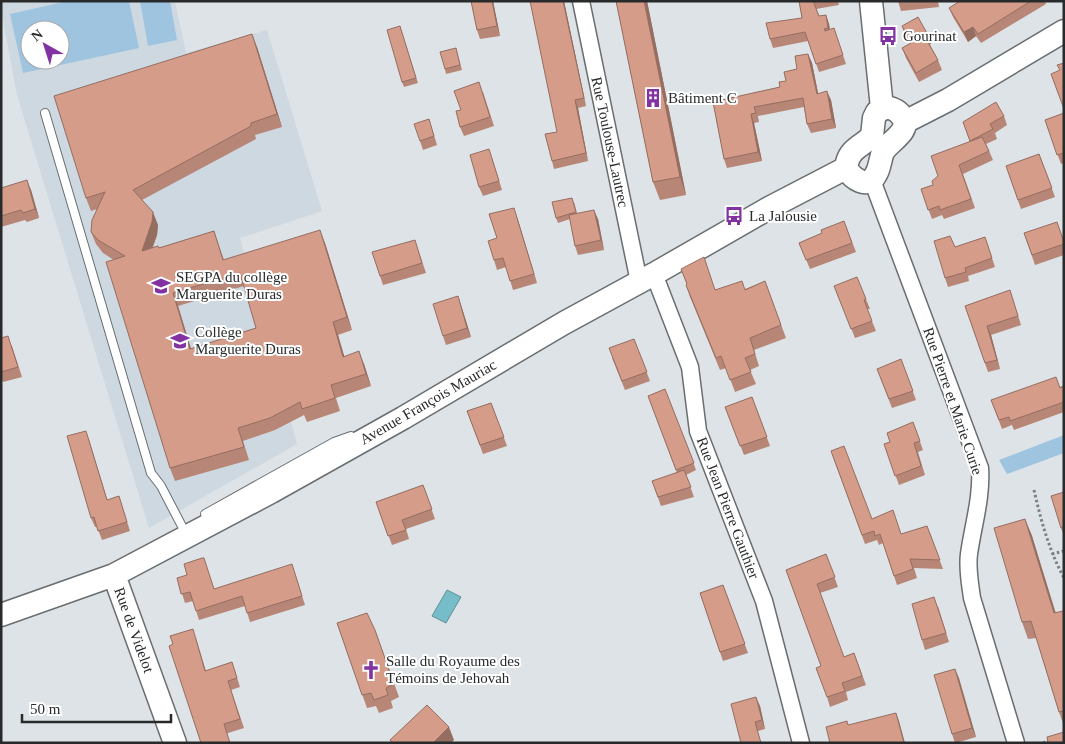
<svg xmlns="http://www.w3.org/2000/svg" width="1065" height="744" viewBox="0 0 1065 744" font-family="'Times New Roman',serif">
  <style>
    .built { fill: #cdd8e1; fill-rule: evenodd }
    .green { fill: #9fc4e0; fill-rule: evenodd }
    .water { fill: #76bcc9; stroke: #5f909a }
    .lines { fill: none; stroke-linecap: round; stroke-linejoin: round }
    .lane-casing { stroke: #696e71; stroke-width: 10 }
    .street-casing { stroke: #696e71; stroke-width: 19 }
    .secondary-casing { stroke: #696e71; stroke-width: 25 }
    .path { stroke: #7d8082; stroke-width: 3; stroke-dasharray: 2.5 2.5; stroke-linecap: butt }
    .lane { stroke: #fff; stroke-width: 8 }
    .street { stroke: #fff; stroke-width: 16 }
    .secondary { stroke: #fff; stroke-width: 22 }
    .wall { fill: #b78677; fill-rule: evenodd }
    .shaded-wall { fill: #956d61 }
    .building { fill: #d59c8a; stroke: #956d61; fill-rule: evenodd }
    .labels { text-anchor: middle; stroke-width: 4; stroke-linejoin: round; paint-order: stroke }
    .poi-label { font-size: 15px; fill: #282a2b; stroke: #fff; text-anchor: start }
    .street-label { font-size: 15px; fill: #282a2b; stroke: #fff }
  </style>
  <rect width="100%" height="100%" fill="#dde3e6"/>
  <path class="built" d="M 1,1 L 175,1 L 186,53 L 267,30 L 322,211 L 240,238 L 297,444 L 149,528 L 17,95 L 1,10 ZM 30,30 L 60,30 L 60,60 L 30,60 Z"/>
  <path class="green" d="M 68,1 L 129,1 L 139,48 L 23,73 L 10,14 ZM 30,30 L 60,30 L 60,60 L 30,60 Z
    M 140,1 L 170,1 L 177,40 L 148,46 Z
    M 1064,435 L 1064,453 L 1007,474 L 999,460 Z"/>
  <path class="water" d="M 447,590 L 461,597 L 446,623 L 432,616 Z"/>
  <g class="lines">
    <g class="lane-casing">
      <path id="lane" d="M 45,113 L 151,473 L 161,486 L 186,534
        M 205,514 L 334,442 L 351,436"/>
    </g>
    <g class="street-casing">
      <path id="street" d="M 581,1 L 639,282
        M 872,180 L 980,468 C 982,498 973,525 969,554 C 967,569 970,583 972,598 L 1016,743
        M 654,274 L 690,367 L 698,431 L 764,601 L 801,743"/>
    </g>
    <g class="secondary-casing">
      <path id="secondary" d="M 871,1 L 882,108
        M 887,107 C 894,109 899,111 903,118 C 911,132 889,141 883,152 C 880,159 880,168 876,174 C 868,191 852,178 846,168 C 848,149 860,148 872,136 L 874,118 L 877,112 Z
        M 905,122 L 948,100 L 1064,31
        M 114,575 L 175,743
        M 1,615 L 114,575 L 271,492 L 403,418 L 564,323 L 654,274 L 769,208 L 846,168"/>
    </g>
    <path class="path" d="M 1034,490 C 1041,521 1049,550 1064,578
      M 1052,554 L 1064,551
      M 1043,743 L 1051,740"/>
    <use href="#lane" class="lane"/>
    <use href="#street" class="street"/>
    <use href="#secondary" class="secondary"/>
  </g>
  <path class="wall" d="M 471,1 L 493,1 L 500,36 L 480,39 L 477,30 Z
    M 564,1 L 586,106 L 578,108 L 588,161 L 554,169 L 552,161 L 557,132 Z
    M 616,1 L 647,1 L 686,195 L 660,200 L 653,182 Z
    M 799,1 L 838,1 L 839,5 L 816,9 L 819,16 L 826,15 L 829,24 L 830,30 L 834,28 L 846,64 L 819,72 L 808,41 L 773,48 L 770,39 L 802,18 Z
    M 898,1 L 938,1 L 939,7 L 901,11 Z
    M 960,1 L 1045,1 L 1046,4 L 981,43 L 976,36 L 968,42 L 953,17 L 949,8 Z
    M 400,26 L 418,83 L 404,87 L 402,82 Z
    M 902,26 L 928,35 L 931,44 L 930,45 L 938,60 L 942,70 L 919,82 L 906,58 L 902,48 L 910,44 L 905,36 Z
    M 257,47 L 282,127 L 255,135 L 256,139 L 142,200 L 158,225 L 157,235 L 153,247 L 159,248 L 214,231 L 224,260 L 325,243 L 352,330 L 338,335 L 344,356 L 364,364 L 371,386 L 336,398 L 340,411 L 307,422 L 304,415 L 275,430 L 243,441 L 249,460 L 175,481 L 170,468 L 114,260 L 103,253 L 96,244 L 91,232 L 97,209 L 91,211 L 86,198 ZM 244,286 L 256,328 L 191,349 L 178,306 Z
    M 456,48 L 462,70 L 446,74 L 445,69 Z
    M 808,54 L 812,63 L 818,93 L 831,100 L 836,128 L 811,133 L 807,124 L 804,107 L 758,116 L 759,122 L 754,123 L 762,161 L 727,168 L 724,159 L 713,102 L 780,87 L 797,69 Z
    M 483,92 L 494,126 L 464,136 L 460,127 L 461,110 Z
    M 1064,113 L 1064,163 L 1061,164 L 1045,120 Z
    M 1004,116 L 1007,125 L 995,133 L 997,139 L 986,144 L 993,160 L 963,174 L 975,208 L 944,219 L 942,215 L 932,219 L 921,189 L 933,185 L 938,176 L 970,141 L 963,122 Z
    M 429,119 L 437,145 L 423,150 L 420,141 Z
    M 1039,154 L 1055,197 L 1021,209 L 1006,166 Z
    M 492,158 L 502,190 L 483,196 L 479,187 Z
    M 1,188 L 31,190 L 39,218 L 27,222 L 25,220 L 1,227 Z
    M 574,202 L 577,213 L 598,219 L 604,250 L 578,255 L 575,246 L 570,219 L 558,223 L 556,218 Z
    M 517,217 L 537,283 L 513,290 L 506,267 L 497,270 L 494,260 L 497,238 Z
    M 844,221 L 856,252 L 810,269 L 799,243 L 822,233 Z
    M 1024,233 L 1064,241 L 1064,255 L 1035,265 Z
    M 985,237 L 995,267 L 968,276 L 969,281 L 948,287 L 945,278 L 955,247 Z
    M 418,249 L 426,273 L 383,285 L 380,276 Z
    M 681,269 L 715,290 L 745,289 L 765,281 L 786,338 L 754,350 L 759,366 L 750,370 L 756,384 L 735,392 L 726,368 L 720,370 L 690,297 L 686,285 L 687,284 Z
    M 1010,290 L 1021,325 L 991,335 L 1000,369 L 988,372 L 965,306 Z
    M 838,295 L 866,299 L 870,309 L 867,309 L 876,331 L 855,338 Z
    M 458,296 L 471,337 L 446,345 L 443,336 Z
    M 1,338 L 12,346 L 22,377 L 3,382 L 1,377 Z
    M 634,339 L 650,381 L 625,390 L 612,358 Z
    M 901,359 L 916,400 L 892,408 L 880,377 Z
    M 1064,386 L 1064,412 L 1014,430 L 1012,425 L 1002,429 L 991,400 Z
    M 665,389 L 696,470 L 686,475 L 694,497 L 661,506 L 652,481 L 677,473 L 648,396 Z
    M 752,397 L 770,446 L 744,455 L 725,407 Z
    M 491,403 L 507,446 L 483,454 L 467,411 Z
    M 913,422 L 923,450 L 918,452 L 925,475 L 899,485 L 884,444 L 890,442 Z
    M 89,440 L 107,500 L 119,496 L 130,531 L 102,540 L 97,527 L 95,527 L 91,518 Z
    M 831,451 L 872,519 L 902,534 L 927,526 L 943,569 L 914,568 L 917,578 L 897,585 L 883,543 L 879,545 L 877,540 L 865,544 Z
    M 423,485 L 435,519 L 406,529 L 409,539 L 392,545 L 376,502 Z
    M 1064,492 L 1064,536 L 1061,528 Z
    M 1025,519 L 1032,536 L 1055,613 L 1064,613 L 1064,726 L 1059,712 L 1036,638 L 1028,639 L 1022,622 Z
    M 826,554 L 838,587 L 820,593 L 844,657 L 854,653 L 866,685 L 846,692 L 848,700 L 830,707 L 827,697 L 821,666 L 786,570 Z
    M 295,574 L 305,605 L 250,622 L 245,606 L 199,620 L 193,601 L 185,603 L 177,578 L 215,589 Z
    M 723,585 L 748,653 L 723,661 L 700,593 Z
    M 938,606 L 949,642 L 925,650 L 922,640 Z
    M 337,623 L 375,630 L 399,697 L 391,701 L 393,708 L 379,713 L 376,706 L 367,708 Z
    M 196,638 L 206,671 L 232,662 L 240,687 L 231,690 L 244,728 L 228,733 L 201,743 Z
    M 955,669 L 976,737 L 956,743 L 955,743 L 952,734 Z
    M 760,706 L 765,729 L 758,731 L 741,743 Z"/>
  <path class="shaded-wall" d="M 492,1 L 493,1 L 500,36 L 497,26 Z
    M 563,1 L 564,1 L 586,106 L 584,98 Z
    M 644,1 L 647,1 L 686,195 L 680,177 Z
    M 826,15 L 829,24 L 831,37 L 828,28 Z
    M 973,27 L 976,36 L 968,42 L 964,32 Z
    M 252,34 L 257,47 L 282,127 L 277,114 Z
    M 808,54 L 812,63 L 820,103 L 817,94 Z
    M 827,91 L 831,100 L 836,128 L 832,119 Z
    M 575,100 L 578,108 L 588,161 L 586,153 Z
    M 751,114 L 754,123 L 762,161 L 758,152 Z
    M 27,180 L 31,190 L 39,218 L 35,209 Z
    M 514,208 L 517,217 L 537,283 L 534,274 Z
    M 594,210 L 598,219 L 604,250 L 601,240 Z
    M 153,212 L 158,225 L 157,235 L 146,264 L 142,251 Z
    M 320,230 L 325,243 L 352,330 L 347,317 Z
    M 173,293 L 178,306 L 195,362 L 190,349 Z
    M 458,296 L 461,305 L 471,337 L 467,328 Z
    M 333,322 L 338,335 L 348,369 L 343,357 Z
    M 987,326 L 991,335 L 1000,369 L 997,360 Z
    M 359,351 L 364,364 L 371,386 L 366,374 Z
    M 86,431 L 89,440 L 110,509 L 107,500 Z
    M 1025,519 L 1032,536 L 1061,630 L 1054,613 Z
    M 955,669 L 959,678 L 976,737 L 972,728 Z
    M 756,697 L 760,706 L 765,729 L 762,720 Z
    M 896,713 L 899,721 L 905,743 L 904,743 Z
    M 449,727 L 454,740 L 451,743 L 433,743 Z"/>
  <path class="building" d="M 471,1 L 492,1 L 497,26 L 477,30 Z
    M 530,1 L 563,1 L 584,98 L 575,100 L 586,153 L 552,161 L 545,134 L 557,132 Z
    M 616,1 L 644,1 L 680,177 L 653,182 Z
    M 799,1 L 813,1 L 819,16 L 826,15 L 828,28 L 824,29 L 825,31 L 834,28 L 843,55 L 816,64 L 805,32 L 770,39 L 766,23 L 802,18 Z
    M 960,1 L 1031,1 L 978,34 L 973,27 L 964,32 L 949,8 Z
    M 918,17 L 928,35 L 925,37 L 938,60 L 916,73 L 902,48 L 911,43 L 902,26 Z
    M 400,26 L 416,78 L 402,82 L 387,30 Z
    M 252,34 L 277,114 L 251,123 L 251,126 L 133,190 L 153,212 L 152,222 L 142,251 L 158,246 L 159,248 L 214,231 L 223,260 L 320,230 L 347,317 L 333,322 L 343,357 L 359,351 L 366,374 L 331,385 L 335,398 L 302,409 L 300,402 L 270,418 L 238,428 L 244,447 L 170,468 L 106,262 L 125,256 L 98,240 L 91,232 L 92,220 L 105,192 L 86,198 L 54,96 ZM 240,273 L 256,328 L 190,349 L 173,293 Z
    M 456,48 L 460,65 L 445,69 L 440,52 Z
    M 808,54 L 817,94 L 827,91 L 832,119 L 807,124 L 803,98 L 754,107 L 756,113 L 751,114 L 758,152 L 724,159 L 713,102 L 780,87 L 779,82 L 786,81 L 784,72 L 797,69 L 795,56 Z
    M 1064,63 L 1064,109 L 1051,74 L 1060,70 L 1057,65 Z
    M 479,82 L 490,117 L 460,127 L 456,111 L 461,110 L 454,91 Z
    M 996,102 L 1004,116 L 990,124 L 993,129 L 970,141 L 963,122 Z
    M 1064,113 L 1064,153 L 1057,155 L 1045,120 Z
    M 429,119 L 434,136 L 420,141 L 414,124 Z
    M 982,137 L 989,151 L 959,165 L 971,199 L 940,210 L 939,206 L 928,210 L 921,189 L 933,185 L 932,181 L 938,176 L 931,156 Z
    M 489,149 L 499,181 L 479,187 L 470,155 Z
    M 1039,154 L 1052,188 L 1018,200 L 1006,166 Z
    M 27,180 L 35,209 L 23,213 L 21,210 L 1,216 L 1,188 Z
    M 572,198 L 576,212 L 556,218 L 552,202 Z
    M 514,208 L 534,274 L 510,281 L 503,258 L 494,260 L 488,241 L 497,238 L 489,214 Z
    M 594,210 L 601,240 L 575,246 L 569,215 Z
    M 844,221 L 852,243 L 806,260 L 799,243 L 822,233 L 821,230 Z
    M 1057,222 L 1064,242 L 1064,244 L 1032,255 L 1024,233 Z
    M 950,236 L 955,247 L 985,237 L 992,258 L 965,268 L 966,272 L 945,278 L 934,241 Z
    M 415,240 L 422,263 L 380,276 L 372,252 Z
    M 704,257 L 715,290 L 742,281 L 745,290 L 765,281 L 781,325 L 750,338 L 755,354 L 745,358 L 751,372 L 730,380 L 721,356 L 716,358 L 686,285 L 687,284 L 681,269 Z
    M 857,277 L 866,299 L 864,300 L 872,321 L 851,329 L 834,286 Z
    M 1010,290 L 1018,316 L 987,326 L 997,360 L 985,363 L 965,306 Z
    M 458,296 L 467,328 L 443,336 L 433,304 Z
    M 8,336 L 18,367 L 1,372 L 1,338 Z
    M 634,339 L 647,372 L 622,381 L 609,348 Z
    M 901,359 L 913,391 L 889,399 L 877,369 Z
    M 1056,377 L 1060,388 L 1064,386 L 1064,402 L 1010,421 L 1009,417 L 999,420 L 991,400 Z
    M 665,389 L 694,463 L 676,470 L 648,396 Z
    M 752,397 L 767,437 L 740,446 L 725,407 Z
    M 491,403 L 504,437 L 480,445 L 467,411 Z
    M 913,422 L 920,441 L 914,443 L 921,466 L 895,476 L 884,444 L 890,442 L 887,433 Z
    M 86,431 L 107,500 L 119,496 L 127,522 L 98,531 L 94,517 L 91,518 L 67,436 Z
    M 844,446 L 872,519 L 893,510 L 901,534 L 927,526 L 940,560 L 910,559 L 913,569 L 894,576 L 880,534 L 875,536 L 874,531 L 862,535 L 831,451 Z
    M 684,470 L 691,487 L 658,497 L 652,481 Z
    M 423,485 L 432,509 L 402,520 L 406,530 L 388,536 L 376,502 Z
    M 1064,492 L 1064,527 L 1061,528 L 1051,496 Z
    M 1025,519 L 1054,613 L 1063,611 L 1064,614 L 1064,711 L 1059,712 L 1031,621 L 1022,622 L 994,528 Z
    M 826,554 L 835,577 L 817,584 L 844,657 L 854,653 L 862,676 L 842,683 L 845,691 L 827,697 L 816,668 L 821,666 L 786,570 Z
    M 202,558 L 204,558 L 214,589 L 292,564 L 302,596 L 247,613 L 242,596 L 196,611 L 190,592 L 181,594 L 177,578 L 187,575 L 184,564 Z
    M 723,585 L 745,644 L 720,652 L 700,593 Z
    M 934,597 L 946,633 L 922,640 L 912,604 Z
    M 367,613 L 375,630 L 394,684 L 386,688 L 388,695 L 374,700 L 371,693 L 362,695 L 337,623 Z
    M 193,629 L 205,671 L 232,662 L 237,678 L 228,681 L 240,719 L 224,724 L 230,743 L 201,743 L 169,646 L 173,644 L 170,636 Z
    M 955,669 L 972,728 L 952,734 L 934,675 Z
    M 756,697 L 762,720 L 755,722 L 761,743 L 741,743 L 731,704 Z
    M 427,705 L 449,727 L 433,743 L 392,743 L 390,740 Z
    M 896,713 L 904,743 L 830,743 L 826,727 L 847,721 L 848,725 Z
    M 1064,732 L 1064,743 L 1048,743 L 1047,737 Z"/>
  <defs>
    <g id="bus-bare" transform="scale(1.5)"><path d="M-5-6H5V4H4V6H2V4H-2V6H-4V4H-5ZM-3.5-4V0h7V-4ZM-3.5 1.2v1.5H-2V1.2ZM2 1.2v1.5H3.5V1.2Z" fill="#8232a2" stroke="#fff" stroke-width="2.5" paint-order="stroke"/></g>
    <g id="building-bare" transform="scale(1.5)"><path d="M-4-6H4V6H1V3H-1V6H-4ZM-2.5-4.3h1.7v1.8h-1.7ZM.8-4.3h1.7v1.8H.8ZM-2.5-1h1.7V.8h-1.7ZM.8-1h1.7V.8H.8Z" fill="#8232a2" stroke="#fff" stroke-width="2.5" paint-order="stroke"/></g>
    <g id="school-bare" transform="scale(1.5)"><path d="M0-5L7-2L0 1L-7-2ZM-4 1L0 2.5L4 1V4Q0 6-4 4Z" fill="#8232a2" stroke="#fff" stroke-width="2.5" paint-order="stroke"/></g>
    <g id="church-bare" transform="scale(1.5)"><path d="M-1.2-6h2.4v3.5h3.3v2.4h-3.3V6h-2.4V-.1h-3.3v-2.4h3.3Z" fill="#8232a2" stroke="#fff" stroke-width="2.5" paint-order="stroke"/></g>
  </defs>
  <g fill-rule="evenodd">
    <use href="#bus-bare" x="888" y="36"/>
    <use href="#building-bare" x="653" y="98"/>
    <use href="#bus-bare" x="734" y="216"/>
    <use href="#school-bare" x="161" y="286"/>
    <use href="#school-bare" x="180" y="341"/>
    <use href="#church-bare" x="371" y="670"/>
  </g>
  <g class="labels">
    <g class="poi-label">
      <text x="903" y="41">Gourinat</text>
      <text x="668" y="103">Bâtiment C</text>
      <text x="749" y="221">La Jalousie</text>
      <text x="176" y="282">SEGPA du collège<tspan x="176" dy="17">Marguerite Duras</tspan></text>
      <text x="195" y="337">Collège<tspan x="195" dy="17">Marguerite Duras</tspan></text>
      <text x="386" y="666">Salle du Royaume des<tspan x="386" dy="17">Témoins de Jehovah</tspan></text>
    </g>
    <g class="street-label">
      <text transform="translate(610 142) rotate(78)" y="5">Rue Toulouse-Lautrec</text>
      <text transform="translate(953 401) rotate(71)" y="5">Rue Pierre et Marie Curie</text>
      <text transform="translate(428 402) rotate(-30)" y="5">Avenue François Mauriac</text>
      <text transform="translate(728 508) rotate(69)" y="5">Rue Jean Pierre Gauthier</text>
      <text transform="translate(134 630) rotate(70)" y="5">Rue de Videlot</text>
    </g>
  </g>
  <rect width="1065" height="744" fill="none" stroke="#282a2b" stroke-width="5"/>
  <g transform="translate(45 45) rotate(321)"><circle r="24" fill="#ffffff" stroke="#a9aaaa"/>
  <path d="M0-4L9 19L0 12L-9 19Z" fill="#8232a2"/>
  <text y="-8" font-size="14" font-weight="bold" text-anchor="middle" fill="#282a2b">N</text>
  </g>
  <path d="M22 714v8h149v-8" fill="none" stroke="#282a2b" stroke-width="2.5"/>
  <text x="30" y="714" font-size="15" fill="#282a2b" stroke="#ffffff" stroke-width="4" paint-order="stroke">50 m</text>
</svg>
